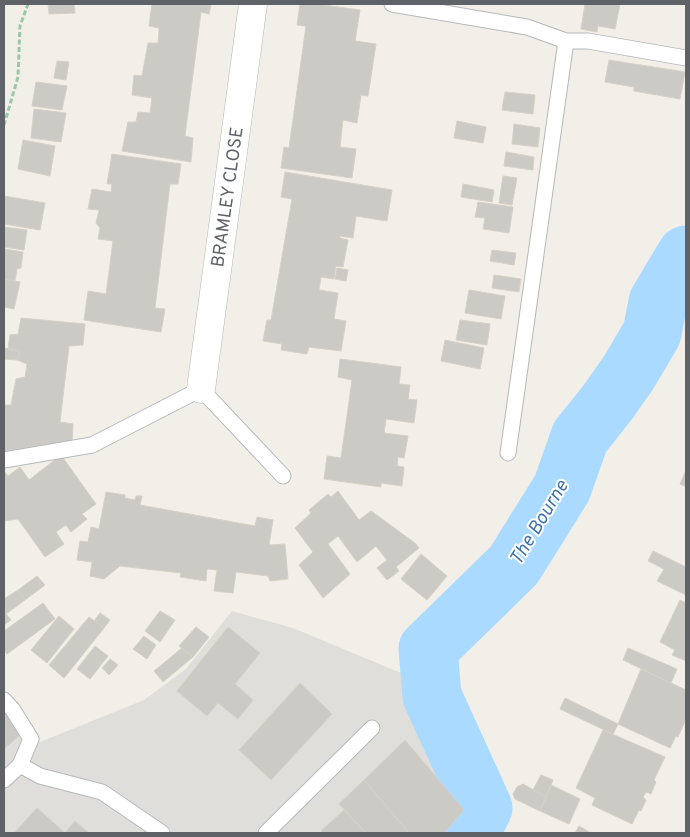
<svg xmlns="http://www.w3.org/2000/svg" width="690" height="837" viewBox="0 0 690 837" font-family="Overpass,sans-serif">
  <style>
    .industrial { fill: #e0deda }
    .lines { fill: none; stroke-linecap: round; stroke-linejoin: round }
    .river { stroke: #aadaff; stroke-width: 59 }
    .building { fill: #cccac5; stroke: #d6d1c6 }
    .service-casing { stroke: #b5b8bc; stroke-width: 17 }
    .minor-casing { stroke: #b5b8bc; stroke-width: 29 }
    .path { stroke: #9cc7a9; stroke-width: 3; stroke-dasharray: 5 2.5; stroke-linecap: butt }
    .service { stroke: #fff; stroke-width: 15 }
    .minor { stroke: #fff; stroke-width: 28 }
    .labels { text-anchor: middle; stroke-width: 4; stroke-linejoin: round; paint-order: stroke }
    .street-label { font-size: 18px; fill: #5f6368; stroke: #fff }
    .water-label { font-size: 19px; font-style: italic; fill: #4174aa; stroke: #fff }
  </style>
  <rect width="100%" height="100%" fill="#f1efe8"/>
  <path class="industrial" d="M 232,611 L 293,628 L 401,673 L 415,686 L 426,700 L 473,810 L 458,833 L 4,833 L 4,705 L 40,742 L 144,700 L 186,669 Z"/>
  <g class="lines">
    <path class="river" d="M 470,833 L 483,808 L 432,696 L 428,649 L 514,565 L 562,488 L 580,437 L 608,402 L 629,372 L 652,333 L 658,302 L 686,255"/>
  </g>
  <path class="building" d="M 48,4 L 74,4 L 75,13 L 49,14 Z
    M 152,4 L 211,4 L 209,14 L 201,12 L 185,136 L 193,138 L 191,162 L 122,151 L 128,122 L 136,122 L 138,112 L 150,113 L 152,98 L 132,95 L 134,75 L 142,76 L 148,43 L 158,43 L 159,28 L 149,26 Z
    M 300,4 L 316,4 L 360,10 L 355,41 L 376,44 L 368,96 L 361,95 L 357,123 L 343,120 L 340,147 L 356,149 L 352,178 L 281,168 L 284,147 L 289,148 L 306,26 L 297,25 Z
    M 585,4 L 620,4 L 615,29 L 598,26 L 597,32 L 581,29 Z
    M 609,60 L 685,72 L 680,99 L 634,91 L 634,87 L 605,82 Z
    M 57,61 L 69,62 L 66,80 L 54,78 Z
    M 36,82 L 67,86 L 62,110 L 32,106 Z
    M 505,92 L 535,95 L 533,114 L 502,110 Z
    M 34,109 L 66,113 L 61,142 L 31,138 Z
    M 457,121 L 486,127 L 483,143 L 454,138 Z
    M 514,124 L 540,128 L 538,147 L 512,144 Z
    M 23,140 L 55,146 L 50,176 L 18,169 Z
    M 506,152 L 534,157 L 533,170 L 504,166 Z
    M 112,154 L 181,164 L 178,184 L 170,184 L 155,308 L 165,309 L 161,332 L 84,320 L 88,291 L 106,294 L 113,241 L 98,239 L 100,228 L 96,223 L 99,210 L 88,209 L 92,189 L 111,192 L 112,184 L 107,184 Z
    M 285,172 L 392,190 L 387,221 L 356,216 L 353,238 L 340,236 L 340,238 L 348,240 L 343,267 L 336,266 L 334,279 L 321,277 L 319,290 L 338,293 L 334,319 L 346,321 L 341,351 L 309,347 L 307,354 L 281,350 L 282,344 L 263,341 L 267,320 L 271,320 L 292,199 L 281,197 Z
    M 503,176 L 517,178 L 512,205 L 499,203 Z
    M 463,184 L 494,190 L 492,202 L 461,197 Z
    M 4,196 L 45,203 L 40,230 L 4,224 Z
    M 478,202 L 513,207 L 509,233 L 483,229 L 485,218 L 475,217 Z
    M 4,227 L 27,230 L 24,250 L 4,247 Z
    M 4,249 L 23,252 L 21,268 L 17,269 L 15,281 L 4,279 Z
    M 492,250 L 516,253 L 514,265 L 490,261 Z
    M 337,268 L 348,270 L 346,281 L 335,279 Z
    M 494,275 L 521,279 L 519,292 L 492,288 Z
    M 4,279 L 20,282 L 14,309 L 4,307 Z
    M 469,290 L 505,296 L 501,319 L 465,313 Z
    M 21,318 L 85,324 L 83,345 L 69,346 L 60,422 L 73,424 L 72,445 L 48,444 L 4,451 L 4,405 L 11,405 L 16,379 L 25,377 L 27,364 L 17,360 L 20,351 L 8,349 L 10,335 L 18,334 Z
    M 460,320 L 490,324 L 487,345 L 456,340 Z
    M 445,340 L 484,348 L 480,369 L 441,361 Z
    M 4,348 L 20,351 L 17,360 L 4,359 Z
    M 340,359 L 401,367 L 399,384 L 410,385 L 408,399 L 417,400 L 414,423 L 386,419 L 384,433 L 408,436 L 404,458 L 398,457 L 397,466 L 404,467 L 402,486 L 381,483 L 381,487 L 324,479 L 327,456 L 341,458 L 352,380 L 338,377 Z
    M 61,455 L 96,504 L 82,514 L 87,519 L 71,532 L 66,525 L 56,532 L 64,544 L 45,557 L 18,519 L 4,521 L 4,471 L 8,476 L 20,467 L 29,480 Z
    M 685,472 L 686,472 L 686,487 L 680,484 Z
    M 338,491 L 359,520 L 371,511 L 415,543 L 419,548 L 396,567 L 399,571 L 387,580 L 377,568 L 387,560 L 376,546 L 357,562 L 338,536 L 328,544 L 350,574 L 323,598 L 299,565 L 313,552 L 295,528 L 311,513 L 309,510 L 328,494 L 331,497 Z
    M 106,492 L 125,495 L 125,498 L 135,500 L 136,496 L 142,496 L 140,505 L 255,526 L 257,517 L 273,520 L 269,545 L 285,544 L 288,579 L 270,581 L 268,576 L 236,572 L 233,593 L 214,591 L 217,570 L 207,569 L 206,581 L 180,577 L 181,573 L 120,566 L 104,579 L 90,576 L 92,562 L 77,560 L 80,541 L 88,542 L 91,527 L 99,529 Z
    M 653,551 L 686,567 L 686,595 L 657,581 L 664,569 L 648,561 Z
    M 421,554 L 447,576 L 427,600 L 401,579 Z
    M 37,576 L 45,585 L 25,600 L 18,590 Z
    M 18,590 L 25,600 L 6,614 L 4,611 L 4,599 Z
    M 680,600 L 686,603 L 686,661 L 672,655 L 675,650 L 660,642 Z
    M 43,603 L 55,619 L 7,654 L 4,650 L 4,631 Z
    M 4,611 L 11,620 L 4,625 Z
    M 160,611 L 175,620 L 160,642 L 145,631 Z
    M 100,613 L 110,620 L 104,628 L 94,621 Z
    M 59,616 L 74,629 L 47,663 L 31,650 Z
    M 89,617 L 104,628 L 64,678 L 49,665 Z
    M 196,627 L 209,637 L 193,657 L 179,646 Z
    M 228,627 L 260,653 L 235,684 L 253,700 L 238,719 L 218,703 L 207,716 L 177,691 Z
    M 144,636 L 156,645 L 147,659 L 133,649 Z
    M 95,646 L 108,656 L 90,679 L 77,669 Z
    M 182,648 L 193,657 L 163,682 L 154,671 Z
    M 628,648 L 677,669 L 671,683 L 623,660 Z
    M 110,659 L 118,665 L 109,675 L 102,668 Z
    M 641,669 L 686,690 L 686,719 L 678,737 L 676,736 L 670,748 L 618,724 Z
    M 300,683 L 332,714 L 271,780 L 239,750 Z
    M 565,698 L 618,724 L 613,734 L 560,709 Z
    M 4,710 L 15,722 L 20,735 L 4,749 Z
    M 603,730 L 665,757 L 654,780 L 656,782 L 651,794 L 646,792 L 643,797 L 646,800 L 641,811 L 639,810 L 632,824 L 592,805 L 595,798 L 576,788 Z
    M 405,740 L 464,810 L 444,833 L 409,833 L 364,780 Z
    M 541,775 L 553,780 L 546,797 L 533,790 Z
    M 364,780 L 409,833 L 366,833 L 339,804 Z
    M 523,784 L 546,797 L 540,811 L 515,799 L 513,794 L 517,787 Z
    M 551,785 L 580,799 L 569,824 L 540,811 Z
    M 37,808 L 65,833 L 75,821 L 89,833 L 14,833 Z
    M 344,810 L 347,813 L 366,833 L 323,833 L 321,831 Z
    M 579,826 L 591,833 L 575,833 Z"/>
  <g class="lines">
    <g class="service-casing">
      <path id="service" d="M 392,4 L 527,27 L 566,41 L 588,41 L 686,58
        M 508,453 L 566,41
        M 4,460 L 92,445 L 201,389 L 283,476
        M 4,700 L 13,710 L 31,739 L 20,765 L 4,780
        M 20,765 L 40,776 L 102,792 L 162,833
        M 266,833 L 372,728"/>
    </g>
    <g class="minor-casing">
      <path id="minor" d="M 201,389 L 253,4"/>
    </g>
    <path class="path" d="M 4,125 L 18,77 L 20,26 L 28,4"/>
    <use href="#service" class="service"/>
    <use href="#minor" class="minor"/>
  </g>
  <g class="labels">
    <g class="street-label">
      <text transform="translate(227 197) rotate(-82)" y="6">BRAMLEY CLOSE</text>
    </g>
    <g class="water-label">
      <text transform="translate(538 522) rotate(-59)" y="7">The Bourne</text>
    </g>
  </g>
  <rect width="690" height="837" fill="none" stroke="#5f6368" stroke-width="10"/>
</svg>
